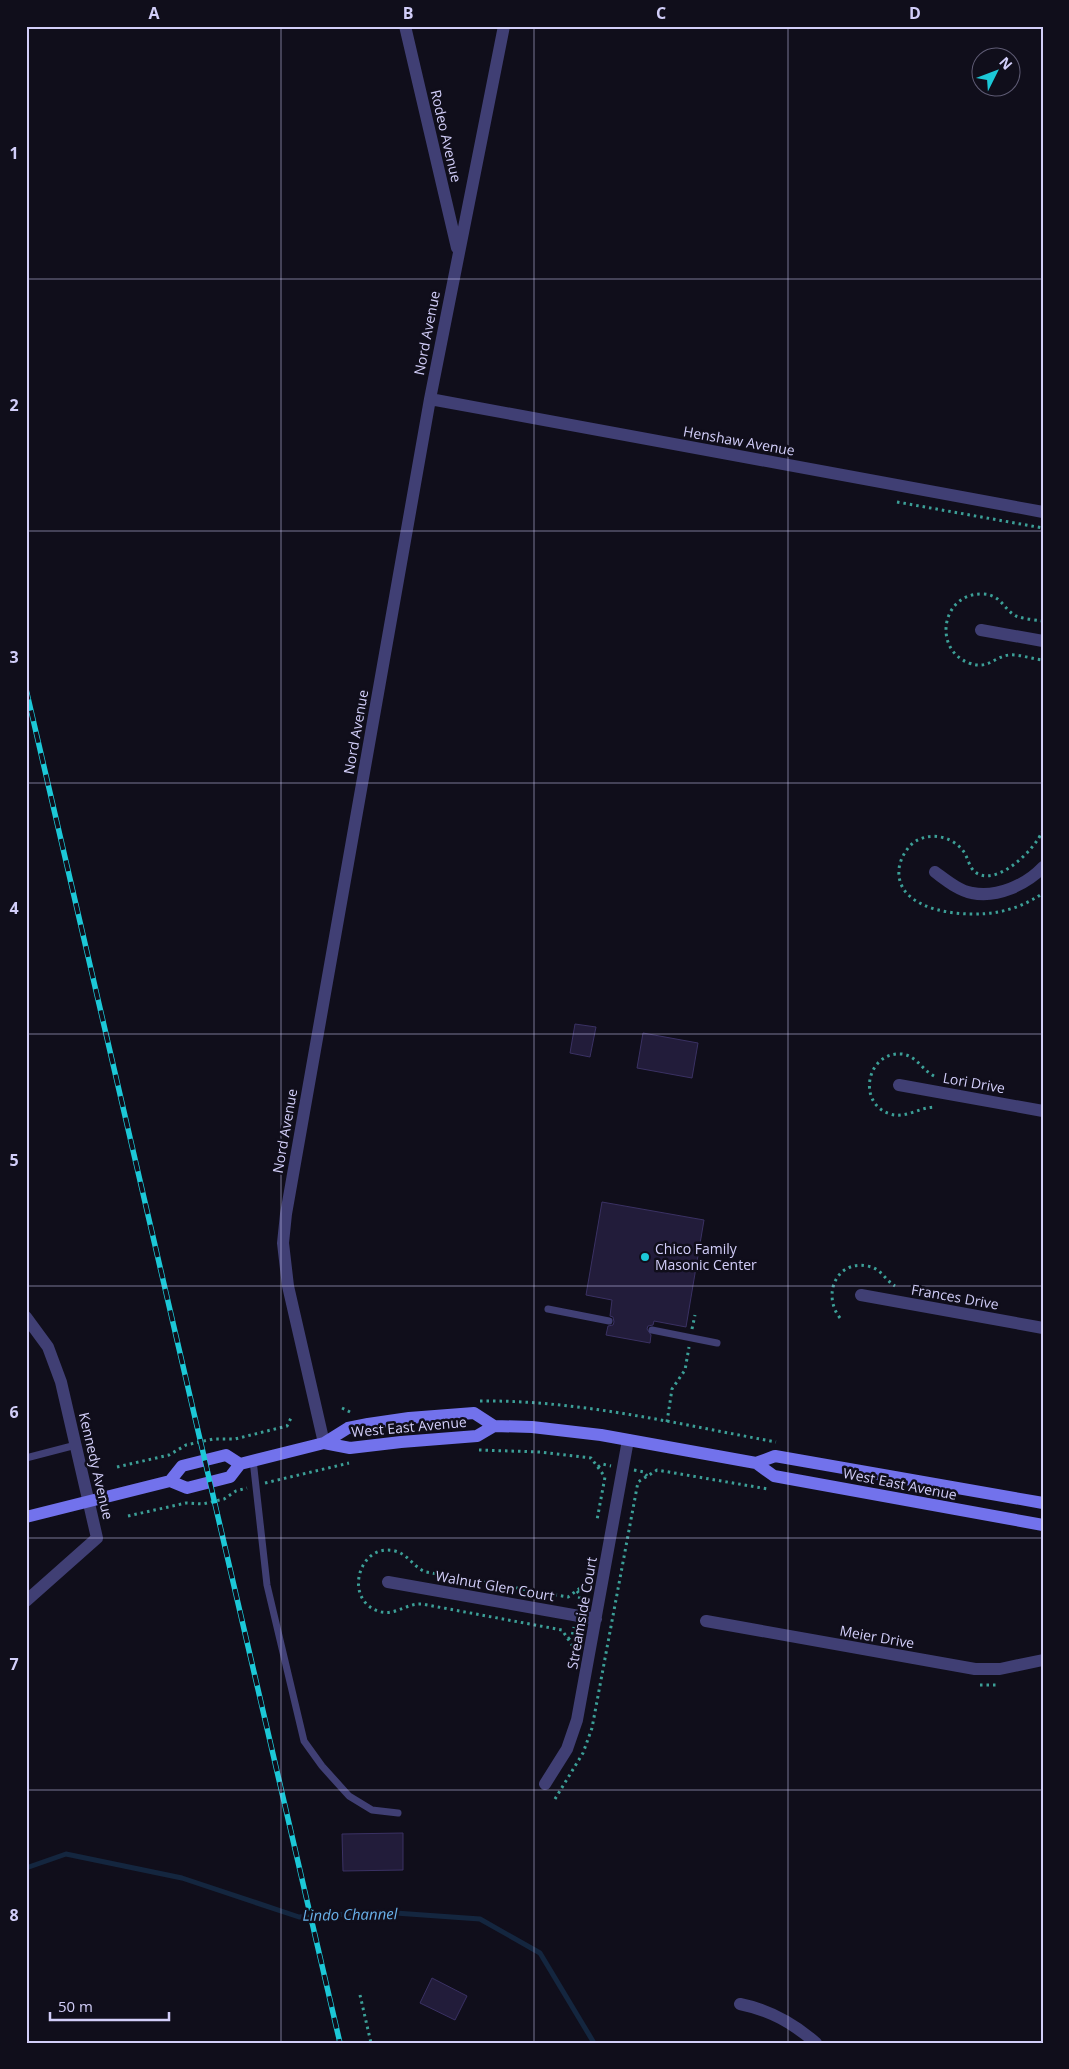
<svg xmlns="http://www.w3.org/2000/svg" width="1069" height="2069" viewBox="0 0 1069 2069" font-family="'Open Sans',sans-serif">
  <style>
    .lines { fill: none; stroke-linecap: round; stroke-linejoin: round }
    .stream { stroke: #14263f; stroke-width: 5 }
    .building { fill: #221c3a; stroke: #3a3163 }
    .path { stroke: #3c9f97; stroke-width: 3; stroke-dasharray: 2.5 4; stroke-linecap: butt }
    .lane { stroke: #403f74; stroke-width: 7 }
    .street { stroke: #403f74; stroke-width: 12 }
    .secondary { stroke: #7272ec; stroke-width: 12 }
    .rail-casing { stroke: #1cc8d7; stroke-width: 5.5 }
    .rail { stroke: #100e1b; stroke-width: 4; stroke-dasharray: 11; stroke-linecap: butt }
    .grid { fill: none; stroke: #d2cef9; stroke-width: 1; stroke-opacity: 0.55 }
    .poi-dot { fill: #1cc8d7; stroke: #100e1b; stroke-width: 2 }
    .labels { text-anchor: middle; stroke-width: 5; stroke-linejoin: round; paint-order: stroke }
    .street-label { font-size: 14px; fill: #d2cef9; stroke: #100e1b }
    .poi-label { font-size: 14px; fill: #d2cef9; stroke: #100e1b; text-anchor: start }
    .water-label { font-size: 15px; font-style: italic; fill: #6ab2eb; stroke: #100e1b }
    .neatline { fill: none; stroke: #d2cef9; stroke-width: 2 }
    .grid-label { font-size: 16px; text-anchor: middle; font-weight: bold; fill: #d2cef9 }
  </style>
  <rect width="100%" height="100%" fill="#100e1b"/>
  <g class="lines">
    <path class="stream" d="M 26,1868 L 66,1854 L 182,1878 L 299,1917 L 381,1912 L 480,1919 L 540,1953 L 594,2043"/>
  </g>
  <path class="building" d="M 575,1024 L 596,1027 L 590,1057 L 570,1053 Z
    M 643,1033 L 698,1043 L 692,1078 L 637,1068 Z
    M 602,1202 L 704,1220 L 686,1327 L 654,1321 L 653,1325 L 648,1326 L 647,1329 L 651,1335 L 650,1343 L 606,1335 L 608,1326 L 613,1325 L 614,1322 L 613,1317 L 610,1316 L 612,1300 L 586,1295 Z
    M 403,1833 L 403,1870 L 343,1871 L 342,1834 Z
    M 432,1978 L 467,1996 L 455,2020 L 420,2003 Z"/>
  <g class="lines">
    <path class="path" d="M 897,502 L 1043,528
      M 1043,621 C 1035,620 1024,619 1016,616 C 1003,609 1001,594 982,594 C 942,593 932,649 969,663 C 989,670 993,657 1009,655 C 1019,654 1032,659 1043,660
      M 1043,830 C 1035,850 996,888 975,872 C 969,867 968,858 964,852 C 953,836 929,831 913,843 C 906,849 900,859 899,869 C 895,913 968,918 998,912 C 1014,909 1029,903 1043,893
      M 934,1076 C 922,1070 917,1056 902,1054 C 867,1051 856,1103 890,1114 C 905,1119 920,1107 935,1107
      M 840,1318 C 822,1295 836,1260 867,1266 C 881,1268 884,1279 895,1286
      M 692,1329 L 695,1315
      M 480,1401 C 580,1400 678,1424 776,1442
      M 342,1408 L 350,1412
      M 667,1422 L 672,1389 L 685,1370 L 689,1347
      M 479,1450 L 540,1452 L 591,1458 L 605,1477 L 597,1520
      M 117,1467 L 169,1455 L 186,1445 L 213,1439 L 235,1439 L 287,1426 L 292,1416
      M 598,1467 L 602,1464 L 611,1466
      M 634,1470 L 644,1472 L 647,1476
      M 265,1483 L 349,1463
      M 128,1516 L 186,1503 L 203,1504 L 224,1499 L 236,1491 L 247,1488
      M 577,1591 L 580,1595 L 578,1604
      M 568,1639 L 572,1636 L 574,1627
      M 574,1652 L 574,1648 L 562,1630 L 422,1604 C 406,1603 394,1617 378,1611 C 343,1599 359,1542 395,1551 C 408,1554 414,1568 426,1572 L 568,1597 L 587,1583
      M 980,1685 L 996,1685
      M 555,1799 L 583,1753 L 592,1728 L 638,1482 L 657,1470 L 768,1489
      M 360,1995 L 371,2043"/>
    <path class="lane" d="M 548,1309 L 609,1321
      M 652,1330 L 717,1343
      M 26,1458 L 76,1445
      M 253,1460 L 267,1585 L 304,1741 L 322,1766 L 349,1796 L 372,1810 L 398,1813"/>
    <path class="street" d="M 405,26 L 457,248
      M 430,399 L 1043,512
      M 981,630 L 1043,641
      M 935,872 C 946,880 959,891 972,893 C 997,898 1026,885 1043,867
      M 899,1085 L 1043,1111
      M 861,1295 L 1043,1328
      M 26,1317 L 48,1347 L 61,1382 L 97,1538 L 26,1601
      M 324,1443 L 288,1286 L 283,1243 L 286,1214 L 430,399 L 504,26
      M 388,1582 L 596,1619
      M 706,1621 L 975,1669 L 1000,1669 L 1043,1660
      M 545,1784 L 567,1749 L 577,1720 L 628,1440
      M 740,2004 C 770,2010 793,2023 816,2043"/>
    <path class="secondary" d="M 324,1443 L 350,1448 L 401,1442 L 477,1436 L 494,1426 L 532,1427 L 601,1435 L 756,1463 L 774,1476 L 1043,1525
      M 756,1463 L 775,1456 L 1043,1503
      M 170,1481 L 182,1466 L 226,1455 L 240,1464
      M 26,1517 L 170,1481 L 187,1488 L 230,1477 L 240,1464 L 324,1443 L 348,1428 L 368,1424 L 409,1418 L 474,1413 L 494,1426"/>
    <g class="rail-casing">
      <path id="rail" d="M 26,689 L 340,2043"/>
    </g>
    <use href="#rail" class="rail"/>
  </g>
  <path class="grid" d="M 281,26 L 281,2043M 534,26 L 534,2043M 788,26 L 788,2043M 26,279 L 1043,279M 26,531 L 1043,531M 26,783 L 1043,783M 26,1034 L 1043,1034M 26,1286 L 1043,1286M 26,1538 L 1043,1538M 26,1790 L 1043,1790"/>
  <circle class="poi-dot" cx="645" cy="1257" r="5"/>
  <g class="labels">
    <g class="street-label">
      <text transform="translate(446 136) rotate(77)" y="5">Rodeo Avenue</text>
      <text transform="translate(427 333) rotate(-79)" y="5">Nord Avenue</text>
      <text transform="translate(739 441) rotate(10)" y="5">Henshaw Avenue</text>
      <text transform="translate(356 732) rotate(-80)" y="5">Nord Avenue</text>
      <text transform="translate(974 1083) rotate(10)" y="5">Lori Drive</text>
      <text transform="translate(285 1131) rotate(-80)" y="5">Nord Avenue</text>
      <text transform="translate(955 1297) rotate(10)" y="5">Frances Drive</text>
      <text transform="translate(409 1427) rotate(-5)" y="5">West East Avenue</text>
      <text transform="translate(96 1466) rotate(77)" y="5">Kennedy Avenue</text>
      <text transform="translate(900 1484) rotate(11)" y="5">West East Avenue</text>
      <text transform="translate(495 1586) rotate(10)" y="5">Walnut Glen Court</text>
      <text transform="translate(582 1613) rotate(-80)" y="5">Streamside Court</text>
      <text transform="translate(877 1637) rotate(10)" y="5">Meier Drive</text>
    </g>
    <g class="poi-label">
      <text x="655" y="1254">Chico Family<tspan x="655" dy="16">Masonic Center</tspan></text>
    </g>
    <g class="water-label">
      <text transform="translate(350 1915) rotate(-1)" y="5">Lindo Channel</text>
    </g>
  </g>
  <rect width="1069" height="2069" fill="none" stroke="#100e1b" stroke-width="55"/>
  <g transform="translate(996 72) rotate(48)"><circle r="24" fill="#100e1b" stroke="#5e5b74"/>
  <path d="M0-4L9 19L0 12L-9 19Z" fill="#1cc8d7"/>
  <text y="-8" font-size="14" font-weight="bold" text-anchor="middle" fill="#d2cef9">N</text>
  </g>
  <path d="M50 2012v8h119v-8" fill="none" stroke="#d2cef9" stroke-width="2.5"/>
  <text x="58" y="2012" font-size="15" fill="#d2cef9" stroke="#100e1b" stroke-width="4" paint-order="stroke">50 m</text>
  <rect x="28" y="28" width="1014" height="2014" class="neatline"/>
  <g class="grid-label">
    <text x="154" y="19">A</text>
    <text x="408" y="19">B</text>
    <text x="661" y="19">C</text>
    <text x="915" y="19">D</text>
    <text x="14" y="159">1</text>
    <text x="14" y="411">2</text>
    <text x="14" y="663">3</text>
    <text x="14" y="914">4</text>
    <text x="14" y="1166">5</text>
    <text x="14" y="1418">6</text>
    <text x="14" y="1670">7</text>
    <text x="14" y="1921">8</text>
  </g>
</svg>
